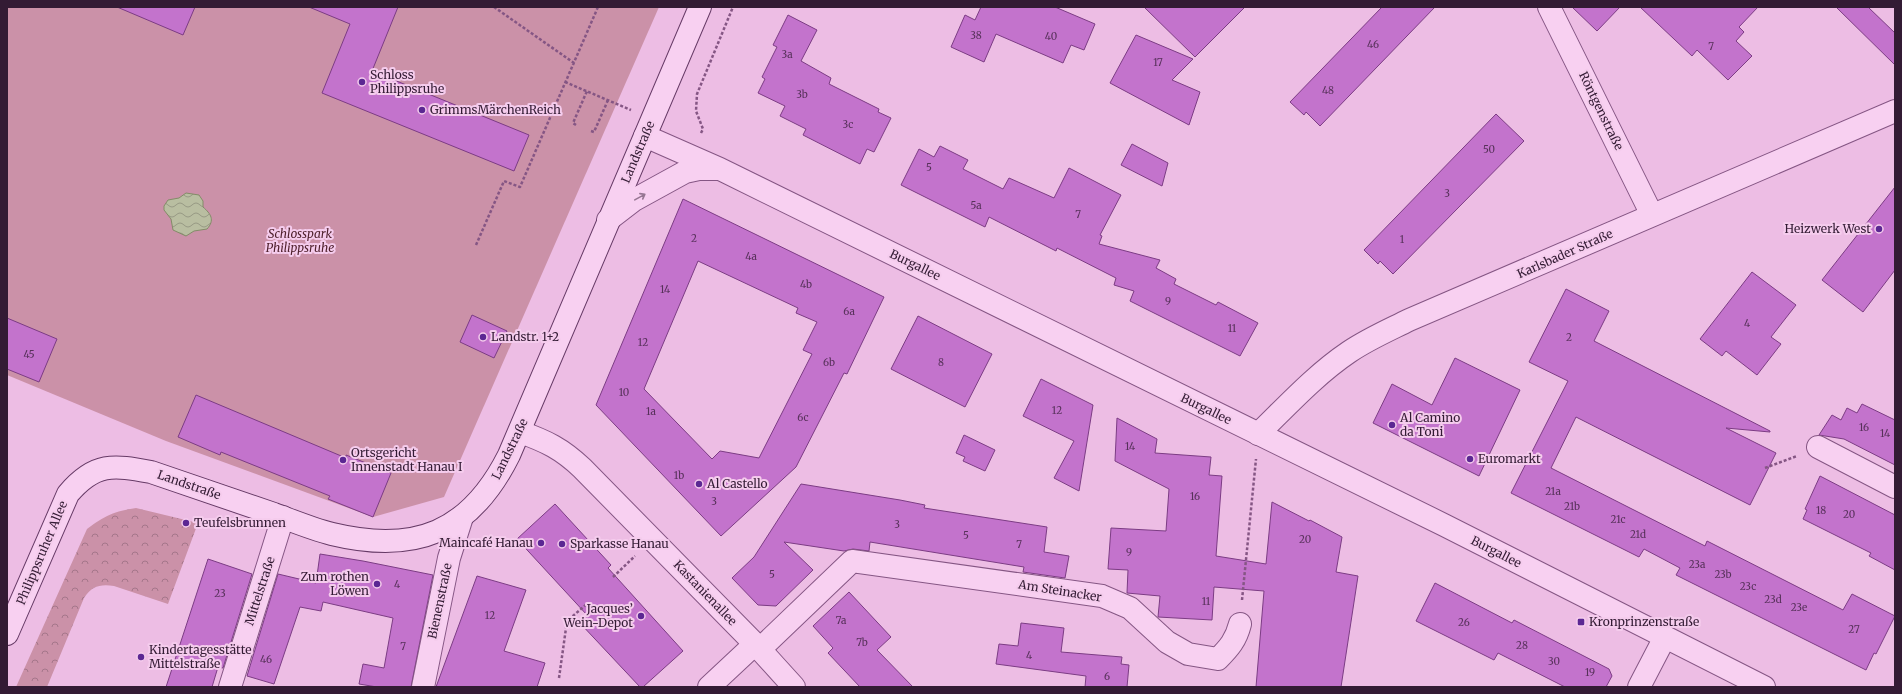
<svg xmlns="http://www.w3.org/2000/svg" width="1902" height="694" viewBox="0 0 1902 694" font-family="Merriweather,serif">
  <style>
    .forest { fill: url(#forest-crowns) }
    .green { fill: #cb91a8 }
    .water { fill: url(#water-waves); stroke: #838c68 }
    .building { fill: #c373cc; stroke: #7c3c84; fill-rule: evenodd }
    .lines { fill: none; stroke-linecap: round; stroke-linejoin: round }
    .minor-casing { stroke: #855684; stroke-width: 24 }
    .tertiary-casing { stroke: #855684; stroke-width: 24 }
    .secondary-casing { stroke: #663a66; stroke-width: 24 }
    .path { stroke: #855684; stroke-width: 2.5; stroke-dasharray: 3 2; stroke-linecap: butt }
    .minor { stroke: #f8d0f1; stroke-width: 22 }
    .tertiary { stroke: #f8d0f1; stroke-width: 22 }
    .secondary { stroke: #f8d0f1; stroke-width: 22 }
    .oneway { stroke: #967692 }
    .poi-dot { fill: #5b2793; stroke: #f5cced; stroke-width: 1.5 }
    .labels { text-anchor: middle; stroke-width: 4; stroke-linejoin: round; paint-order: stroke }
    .number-label { font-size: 10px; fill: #57315a }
    .poi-label { font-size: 12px; fill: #331b34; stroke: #f5cced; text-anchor: start }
    .street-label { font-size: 12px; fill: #331b34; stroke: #f5cced }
    .park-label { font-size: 12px; font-style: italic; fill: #50222e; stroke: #f5cced }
  </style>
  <defs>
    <pattern id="forest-crowns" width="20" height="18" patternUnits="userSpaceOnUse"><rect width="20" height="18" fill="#cb91a8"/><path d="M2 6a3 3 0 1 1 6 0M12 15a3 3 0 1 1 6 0" fill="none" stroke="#a5768a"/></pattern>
    <pattern id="water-waves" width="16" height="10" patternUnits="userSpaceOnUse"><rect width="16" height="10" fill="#b9bea1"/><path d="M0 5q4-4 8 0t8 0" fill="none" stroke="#979a84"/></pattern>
  </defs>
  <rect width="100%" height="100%" fill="#edbde4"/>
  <path class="forest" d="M 136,508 L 198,523 L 168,604 L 114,586 C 100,584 92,586 84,598 L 47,687 L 16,687 L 87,529 C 104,516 115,511 136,508 Z"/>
  <path class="green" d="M 7,7 L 659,7 L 444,497 L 373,517 L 166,441 L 7,375 Z"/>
  <path class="water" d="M 186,193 L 199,195 L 203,201 L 203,207 C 211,214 215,220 207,229 L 194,231 L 186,236 L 173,230 L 171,219 L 164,210 L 164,206 L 168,200 L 179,198 Z"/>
  <path class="building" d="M 117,7 L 195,7 L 183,35 Z
    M 309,7 L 398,7 L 372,71 L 529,135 L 514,171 L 322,93 L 350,24 Z
    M 981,7 L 1055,7 L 1095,24 L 1084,50 L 1071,45 L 1063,63 L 996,34 L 984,62 L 951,47 L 965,15 L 975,20 Z
    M 1144,7 L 1245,7 L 1195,57 Z
    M 1382,7 L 1435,7 L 1320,126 L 1306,112 L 1304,115 L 1290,102 Z
    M 1572,7 L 1620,7 L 1597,31 Z
    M 1640,7 L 1758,7 L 1739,27 L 1744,32 L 1736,41 L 1752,56 L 1728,80 L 1697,50 L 1692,56 Z
    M 1836,7 L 1868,7 L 1895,33 L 1895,65 Z
    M 788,15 L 817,30 L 801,61 L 831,78 L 829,84 L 879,109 L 878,112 L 891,118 L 874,152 L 867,149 L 860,164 L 803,135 L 806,129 L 780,116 L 785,106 L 758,93 L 765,79 L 762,77 L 777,47 L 773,45 Z
    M 1136,35 L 1193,59 L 1172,80 L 1200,92 L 1189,125 L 1110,83 Z
    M 1496,114 L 1524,141 L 1393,274 L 1380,261 L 1378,264 L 1364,250 Z
    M 1132,144 L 1168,163 L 1162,186 L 1121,165 Z
    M 940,146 L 968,160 L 963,169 L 1003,189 L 1009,178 L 1054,198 L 1069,168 L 1121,195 L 1100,235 L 1102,236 L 1099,244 L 1160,260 L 1156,268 L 1176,279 L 1174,284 L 1216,305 L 1218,302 L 1258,323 L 1240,356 L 1130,301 L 1134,291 L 1114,285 L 1116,278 L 1057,248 L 1056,251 L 989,217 L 985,227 L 901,185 L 919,149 L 934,157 Z
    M 1895,187 L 1895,270 L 1863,312 L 1822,280 Z
    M 683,199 L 884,297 L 847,374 L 844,373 L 796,467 L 721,536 L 596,405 ZM 698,261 L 798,308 L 796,313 L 817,322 L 803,350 L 812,354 L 759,458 L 720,451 L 712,459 L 644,389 Z
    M 1752,272 L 1796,305 L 1771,337 L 1781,344 L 1757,375 L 1726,351 L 1722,356 L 1700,339 Z
    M 1566,289 L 1609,311 L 1594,341 L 1770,431 L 1770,432 L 1726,428 L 1776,453 L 1750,505 L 1576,417 L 1551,468 L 1705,546 L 1707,541 L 1843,610 L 1852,594 L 1895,616 L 1876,654 L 1874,653 L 1866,670 L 1676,575 L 1680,568 L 1644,549 L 1639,557 L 1511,493 L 1568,381 L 1529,362 Z
    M 472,315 L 507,331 L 494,358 L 460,342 Z
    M 918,316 L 992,354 L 965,407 L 891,369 Z
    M 7,318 L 57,339 L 39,382 L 7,369 Z
    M 1455,358 L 1520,390 L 1479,476 L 1373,423 L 1392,384 L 1432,405 Z
    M 1041,379 L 1093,405 L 1079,491 L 1054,478 L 1074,441 L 1023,416 Z
    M 196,395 L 346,458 L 346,455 L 391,473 L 373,517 L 328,499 L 330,496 L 221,452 L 220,455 L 178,437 Z
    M 1862,404 L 1895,420 L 1895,465 L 1844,439 L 1819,435 L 1832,415 L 1841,420 L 1847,408 L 1857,413 Z
    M 1117,418 L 1157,439 L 1155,453 L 1211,457 L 1209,475 L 1222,476 L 1216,556 L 1266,564 L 1272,502 L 1309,521 L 1310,520 L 1342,537 L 1336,572 L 1358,576 L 1341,687 L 1256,687 L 1264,591 L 1214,587 L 1212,620 L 1158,617 L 1160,596 L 1127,593 L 1128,570 L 1108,569 L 1111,528 L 1166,531 L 1169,489 L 1115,461 Z
    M 964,435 L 995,450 L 985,471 L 963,461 L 965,457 L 956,453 Z
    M 1820,476 L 1895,515 L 1895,570 L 1869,556 L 1871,553 L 1803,519 L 1807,510 L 1805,509 Z
    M 801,484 L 900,500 L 925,505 L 924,508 L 1047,527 L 1044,552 L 1069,556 L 1065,578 L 1023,572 L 1024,567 L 870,542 L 869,551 L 853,549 L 844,551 L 784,542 L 813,570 L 776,606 L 758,605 L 732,578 L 754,557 Z
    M 555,504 L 611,565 L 608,568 L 683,651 L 643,687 L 640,687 L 579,622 L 587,615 L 517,539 Z
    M 320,554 L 363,561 L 433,575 L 411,687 L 377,687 L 359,684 L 363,664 L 384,668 L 393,618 L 323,602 L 321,611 L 300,607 L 274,684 L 247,676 L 278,574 L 316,583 Z
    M 208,559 L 252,574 L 223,668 L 218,667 L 212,687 L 166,687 Z
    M 477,576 L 526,590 L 504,651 L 545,663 L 537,687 L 436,687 Z
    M 1435,583 L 1512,623 L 1514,620 L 1609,669 L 1612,676 L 1606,687 L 1565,687 L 1498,653 L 1494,660 L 1416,621 Z
    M 849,592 L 891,637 L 877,650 L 913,687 L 860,687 L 828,653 L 833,648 L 813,626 Z
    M 1021,623 L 1064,628 L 1061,652 L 1122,657 L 1121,664 L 1129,665 L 1127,687 L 1085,687 L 1086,676 L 996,664 L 999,644 L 1018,646 Z"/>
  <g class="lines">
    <g class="minor-casing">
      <path id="minor" d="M 1549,7 L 1652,215
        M 1258,434 C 1287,406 1315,375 1349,352 C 1368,339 1389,330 1409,320 L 1895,111
        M 1818,447 L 1895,487
        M 760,649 L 852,561 L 1102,596 L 1130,608 L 1167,642 L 1188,654 L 1218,659 C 1229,648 1236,640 1240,624
        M 230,687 L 283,517
        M 423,687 L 449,558 L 462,517
        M 709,687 L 755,644
        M 1639,687 L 1665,637"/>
    </g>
    <g class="tertiary-casing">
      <path id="tertiary" d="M 645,136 L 720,169 L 1444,525 L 1764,687
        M 608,220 L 634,200 L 685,172 L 699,169 L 717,169
        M 520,432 C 546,441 562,449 582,468 L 755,644 L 794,687"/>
    </g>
    <g class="secondary-casing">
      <path id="secondary" d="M 7,634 L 68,494 C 95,462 113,465 151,472 C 192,486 233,500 274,514 C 293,521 312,529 332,534 C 415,554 470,533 509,455 L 700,7"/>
    </g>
    <path class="path" d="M 494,7 L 574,63
      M 565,82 L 631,110
      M 576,125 L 573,123 L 587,91
      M 591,131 L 594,132 L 608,100
      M 701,133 L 703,129 L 696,111 L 697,94 L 733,7
      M 476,245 L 504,181 L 520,187 L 598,7
      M 1765,468 L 1797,456
      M 613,577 L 635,556
      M 1242,600 L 1256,459
      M 559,678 L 567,621 L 588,603"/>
    <use href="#minor" class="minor"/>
    <use href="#tertiary" class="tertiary"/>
    <use href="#secondary" class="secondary"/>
  </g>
  <defs><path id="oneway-shaft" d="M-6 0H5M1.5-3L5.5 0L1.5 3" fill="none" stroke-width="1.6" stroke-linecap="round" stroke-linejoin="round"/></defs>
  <use class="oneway" href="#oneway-shaft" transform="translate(640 197) rotate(-29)"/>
  <g class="poi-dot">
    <circle cx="362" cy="82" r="4"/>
    <circle cx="422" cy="110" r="4"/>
    <circle cx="1879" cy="229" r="4"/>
    <circle cx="483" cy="337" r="4"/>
    <circle cx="1392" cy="425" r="4"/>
    <circle cx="1470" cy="459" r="4"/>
    <circle cx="343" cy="460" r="4"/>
    <circle cx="699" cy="484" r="4"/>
    <circle cx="186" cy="523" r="4"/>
    <circle cx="541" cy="543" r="4"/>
    <circle cx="562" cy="544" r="4"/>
    <circle cx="377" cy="584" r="4"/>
    <circle cx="641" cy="616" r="4"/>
    <rect x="1577" y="618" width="8" height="8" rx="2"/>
    <circle cx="141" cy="657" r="4"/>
  </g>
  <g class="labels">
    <g class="number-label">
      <text x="976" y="39">38</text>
      <text x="1051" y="40">40</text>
      <text x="1373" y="48">46</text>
      <text x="1711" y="50">7</text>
      <text x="787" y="58">3a</text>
      <text x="1158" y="66">17</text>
      <text x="1328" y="94">48</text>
      <text x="802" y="98">3b</text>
      <text x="848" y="128">3c</text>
      <text x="1489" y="153">50</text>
      <text x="929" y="171">5</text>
      <text x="1447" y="197">3</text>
      <text x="976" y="209">5a</text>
      <text x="1078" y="218">7</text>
      <text x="694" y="242">2</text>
      <text x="1402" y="243">1</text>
      <text x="751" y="260">4a</text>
      <text x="806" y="288">4b</text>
      <text x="665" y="293">14</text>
      <text x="1168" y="305">9</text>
      <text x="849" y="315">6a</text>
      <text x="1747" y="327">4</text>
      <text x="1232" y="332">11</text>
      <text x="1569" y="341">2</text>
      <text x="643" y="346">12</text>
      <text x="29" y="358">45</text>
      <text x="829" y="366">6b</text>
      <text x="941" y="366">8</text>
      <text x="624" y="396">10</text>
      <text x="1057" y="414">12</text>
      <text x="651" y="415">1a</text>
      <text x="803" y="421">6c</text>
      <text x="1864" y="431">16</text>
      <text x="1885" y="437">14</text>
      <text x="1130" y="450">14</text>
      <text x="679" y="479">1b</text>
      <text x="1553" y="495">21a</text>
      <text x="1195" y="500">16</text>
      <text x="714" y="505">3</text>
      <text x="1572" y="510">21b</text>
      <text x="1821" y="514">18</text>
      <text x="1849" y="518">20</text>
      <text x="1618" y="523">21c</text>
      <text x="897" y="528">3</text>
      <text x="1638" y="538">21d</text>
      <text x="966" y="539">5</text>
      <text x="1305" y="543">20</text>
      <text x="1019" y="548">7</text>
      <text x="1129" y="556">9</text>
      <text x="1697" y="568">23a</text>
      <text x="772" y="578">5</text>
      <text x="1723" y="578">23b</text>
      <text x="397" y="588">4</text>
      <text x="1748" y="590">23c</text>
      <text x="220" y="597">23</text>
      <text x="1773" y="603">23d</text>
      <text x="1206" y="605">11</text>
      <text x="1799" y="611">23e</text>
      <text x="490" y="619">12</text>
      <text x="841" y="624">7a</text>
      <text x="1464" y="626">26</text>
      <text x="1854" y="633">27</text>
      <text x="862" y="646">7b</text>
      <text x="1522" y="649">28</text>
      <text x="403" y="650">7</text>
      <text x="1029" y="659">4</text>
      <text x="266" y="663">46</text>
      <text x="1554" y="665">30</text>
      <text x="1590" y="676">19</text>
      <text x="1107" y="680">6</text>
    </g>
    <g class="poi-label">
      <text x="370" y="79">Schloss<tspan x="370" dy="14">Philippsruhe</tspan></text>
      <text x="430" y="114">GrimmsMärchenReich</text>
      <text x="1871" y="233" text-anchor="end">Heizwerk West</text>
      <text x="491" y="341">Landstr. 1+2</text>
      <text x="1400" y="422">Al Camino<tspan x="1400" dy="14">da Toni</tspan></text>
      <text x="351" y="457">Ortsgericht<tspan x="351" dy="14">Innenstadt Hanau I</tspan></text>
      <text x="1478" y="463">Euromarkt</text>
      <text x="707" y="488">Al Castello</text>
      <text x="194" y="527">Teufelsbrunnen</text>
      <text x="533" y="547" text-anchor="end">Maincafé Hanau</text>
      <text x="570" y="548">Sparkasse Hanau</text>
      <text x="369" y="581" text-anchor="end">Zum rothen<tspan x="369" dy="14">Löwen</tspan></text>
      <text x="633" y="613" text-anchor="end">Jacques’<tspan x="633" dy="14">Wein-Depot</tspan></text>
      <text x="1589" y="626">Kronprinzenstraße</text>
      <text x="149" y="654">Kindertagesstätte<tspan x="149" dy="14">Mittelstraße</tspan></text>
    </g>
    <g class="street-label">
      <text transform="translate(1601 111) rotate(64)" y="4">Röntgenstraße</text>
      <text transform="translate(638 152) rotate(-67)" y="4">Landstraße</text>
      <text transform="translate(1565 254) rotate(-24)" y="4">Karlsbader Straße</text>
      <text transform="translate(915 265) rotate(26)" y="4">Burgallee</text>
      <text transform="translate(1206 409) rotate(26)" y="4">Burgallee</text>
      <text transform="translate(510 449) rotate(-64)" y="4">Landstraße</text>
      <text transform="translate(189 485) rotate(19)" y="4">Landstraße</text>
      <text transform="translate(1496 552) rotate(27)" y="4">Burgallee</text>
      <text transform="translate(42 553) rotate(-67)" y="4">Philippsruher Allee</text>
      <text transform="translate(260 591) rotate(-72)" y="4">Mittelstraße</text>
      <text transform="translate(1060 591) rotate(9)" y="4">Am Steinacker</text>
      <text transform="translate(705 593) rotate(46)" y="4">Kastanienallee</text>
      <text transform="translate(440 601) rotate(-78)" y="4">Bienenstraße</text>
    </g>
    <g class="park-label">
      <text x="300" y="238">Schlosspark<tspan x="300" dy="14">Philippsruhe</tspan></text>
    </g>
  </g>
  <rect width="1902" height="694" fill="none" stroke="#331b34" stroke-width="16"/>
</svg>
